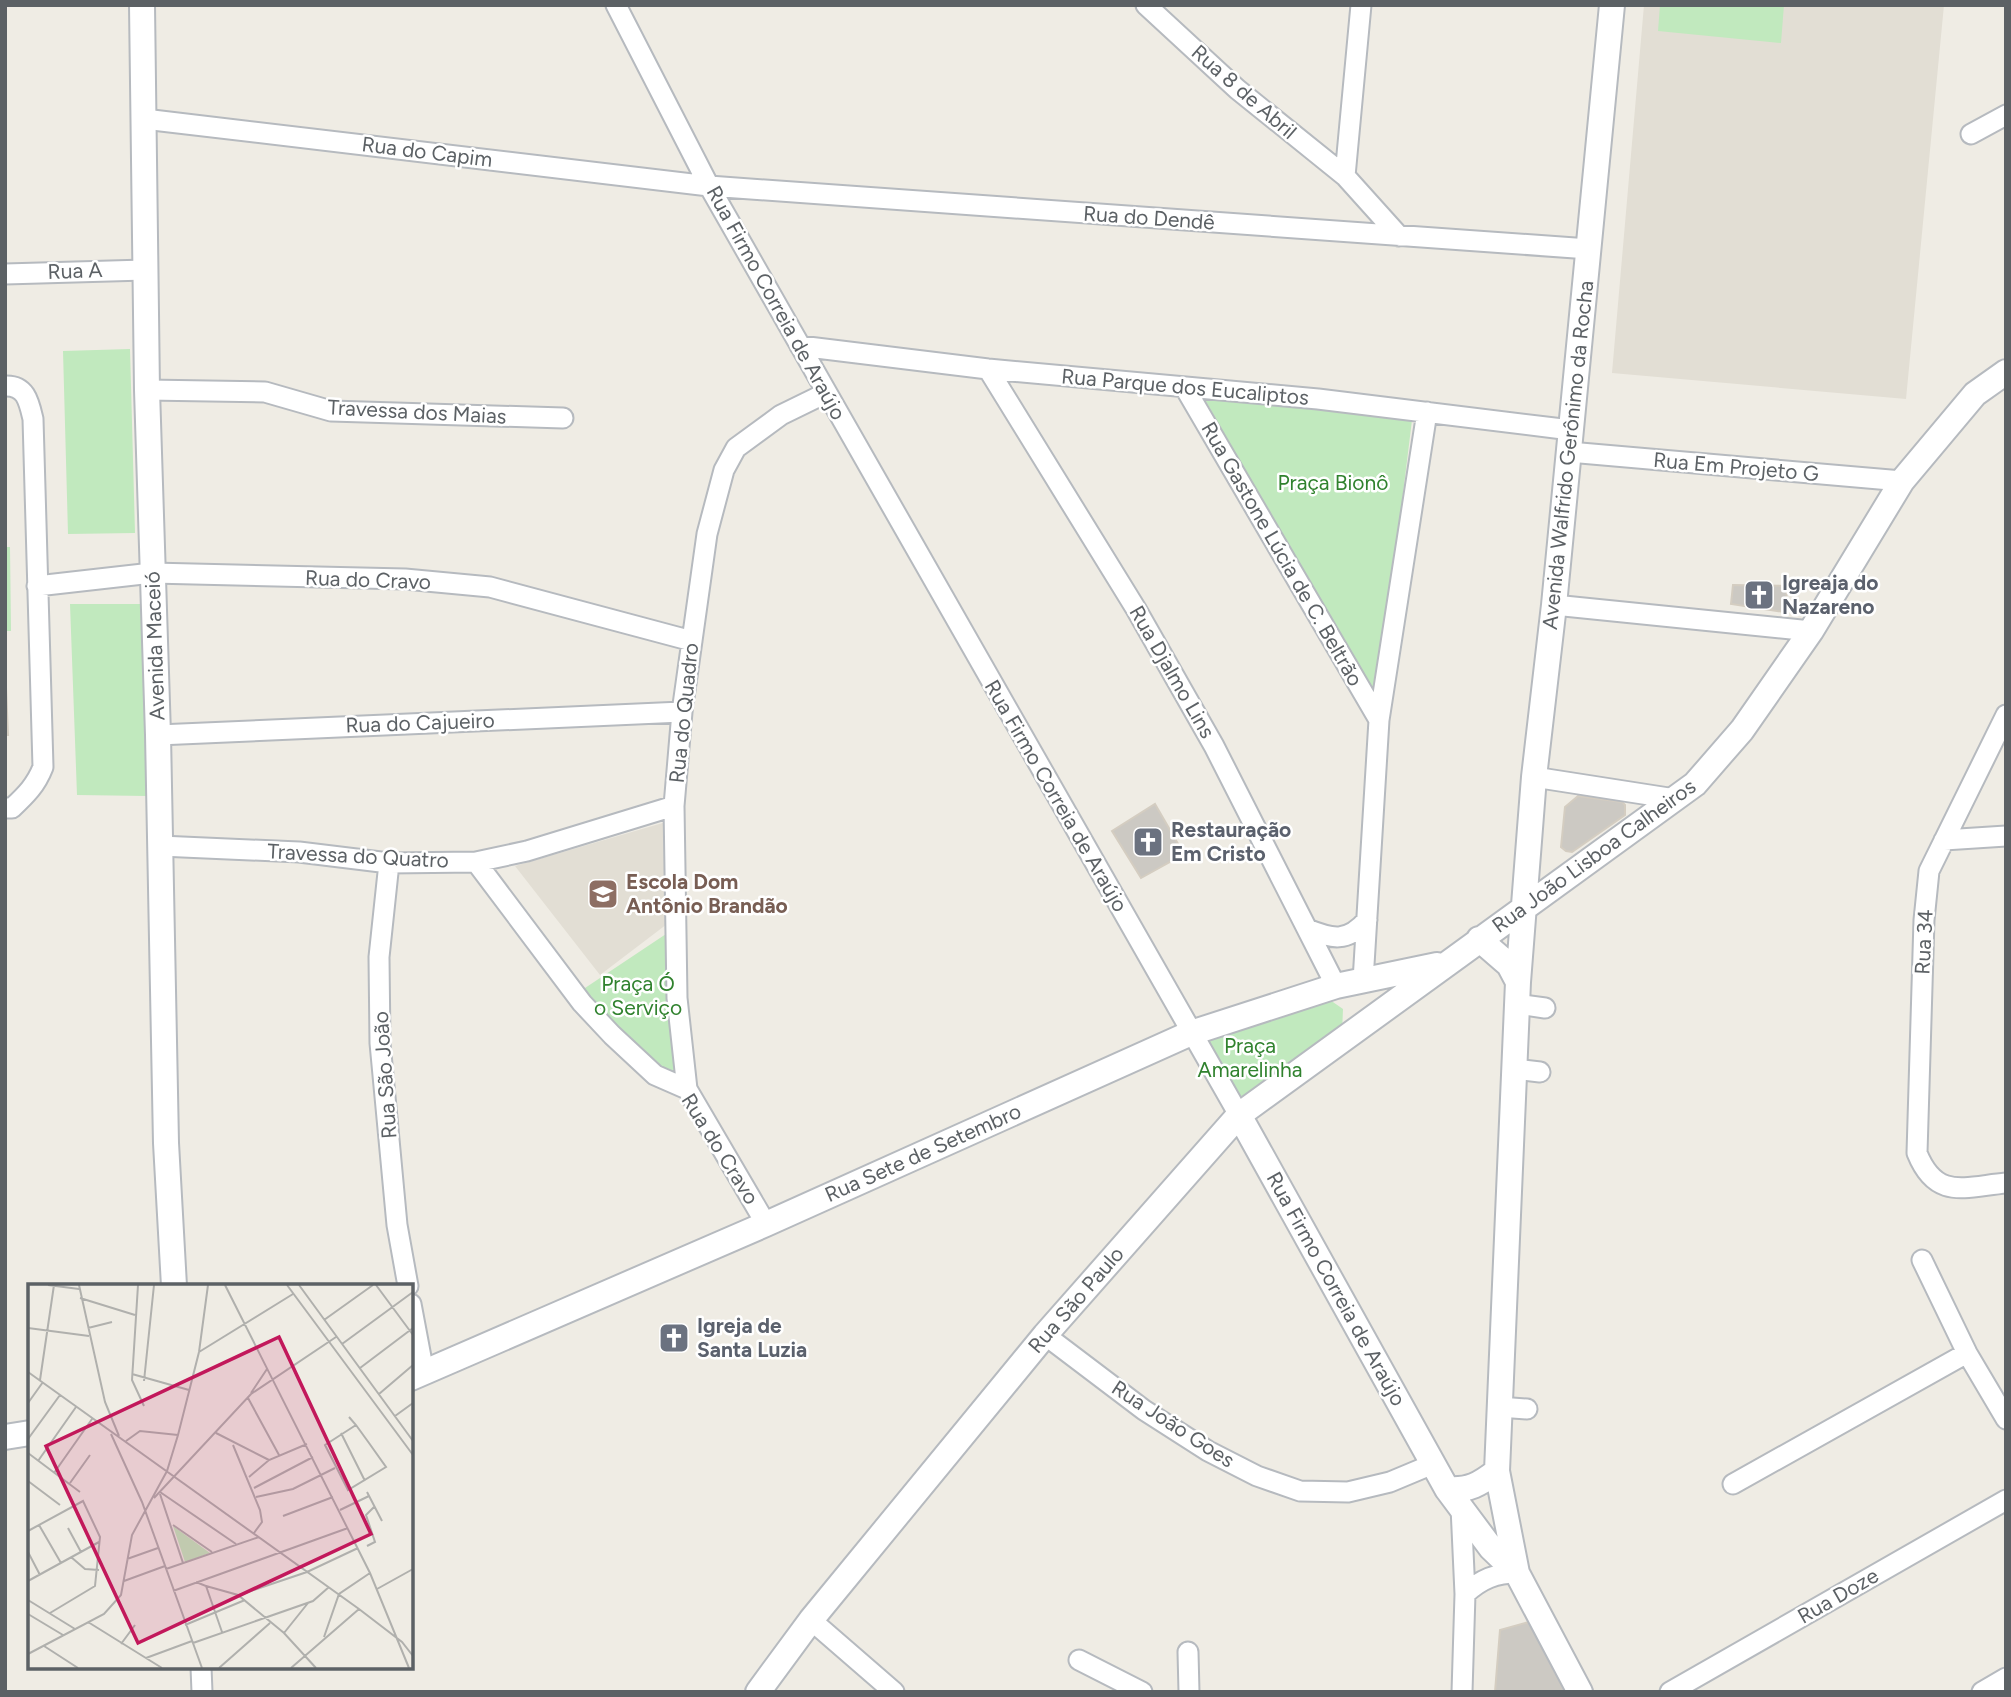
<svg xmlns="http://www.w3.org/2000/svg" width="2011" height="1697" viewBox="0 0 2011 1697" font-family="Figtree,sans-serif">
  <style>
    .education { fill: #e2ded4 }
    .green { fill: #c1e9be }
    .building { fill: #ccc9c3; stroke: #d4cdc1; stroke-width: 2 }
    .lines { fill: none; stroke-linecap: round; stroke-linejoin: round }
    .minor-casing { stroke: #b6babf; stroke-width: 23 }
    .tertiary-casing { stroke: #b6babf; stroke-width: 28 }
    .minor { stroke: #fff; stroke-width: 19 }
    .tertiary { stroke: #fff; stroke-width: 24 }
    .labels { text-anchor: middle; stroke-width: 5; stroke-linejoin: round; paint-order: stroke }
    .street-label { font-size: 21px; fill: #5c6165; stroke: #fff }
    .park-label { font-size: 21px; fill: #30822e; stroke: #fff }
    .worship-label { font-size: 21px; font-weight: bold; fill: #5b616d; stroke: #fff; text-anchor: start }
    .education-label { font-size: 21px; font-weight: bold; fill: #785e54; stroke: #fff; text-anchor: start }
    .inset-road { fill: none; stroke: #b0b0ad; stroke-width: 2 }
    .view { fill: #c2185b; fill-opacity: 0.15; stroke: #c2185b; stroke-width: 3.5 }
    .inset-edge { fill: none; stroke: #5c6165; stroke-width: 3.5 }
  </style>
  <rect width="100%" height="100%" fill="#efece4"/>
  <path class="education" d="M 1644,5 L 1944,5 L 1906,399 L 1612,373 Z
    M 666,822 L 671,921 L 600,975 L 515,866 Z"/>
  <path class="green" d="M 1660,5 L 1784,5 L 1781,43 L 1658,31 Z
    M 130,349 L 135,533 L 68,534 L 63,351 Z
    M 1204,398 L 1412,420 L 1377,706 Z
    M 5,547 L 10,547 L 11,631 L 5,631 Z
    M 70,604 L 141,604 L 147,796 L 77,795 Z
    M 669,932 L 682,1081 L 663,1075 L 582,990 Z
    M 1330,1000 L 1343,1009 L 1342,1033 L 1240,1107 L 1201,1039 Z"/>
  <path class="building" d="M 1733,585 L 1788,586 L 1784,612 L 1731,604 Z
    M 5,664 L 8,735 L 5,735 Z
    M 1578,796 L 1622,802 L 1625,805 L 1625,815 L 1572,852 L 1566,851 L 1561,847 L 1565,807 Z
    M 1155,804 L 1184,854 L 1141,878 L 1112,831 Z
    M 1529,1622 L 1567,1692 L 1495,1692 L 1500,1630 Z"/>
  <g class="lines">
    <g class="minor-casing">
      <path id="minor" d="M 616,5 L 709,186 L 1239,1115
        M 1146,5 L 1237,89 L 1345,176
        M 1361,5 L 1345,176 L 1399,236
        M 144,119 L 709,186 L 1589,249
        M 1971,134 L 2006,115
        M 5,274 L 145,270
        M 800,346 L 988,369 L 1318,399 L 1571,430
        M 988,369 L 1136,609 L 1214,746 L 1336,986
        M 5,386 C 26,385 29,402 33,419 L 43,767 C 36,785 26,795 12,808 L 5,808
        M 1185,388 L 1379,720
        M 147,390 L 265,392 L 331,411 L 563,418
        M 1569,452 L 1902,481
        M 37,586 L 152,573 L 405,579 L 490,587 L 692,641
        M 1554,605 L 1811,631
        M 2006,715 L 1929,871 L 1924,920 L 1917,1153 C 1936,1200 1963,1187 2006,1183
        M 158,735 L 682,712
        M 1534,777 L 1675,799
        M 1944,840 L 2006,836
        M 160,846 L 299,852 L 389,863 L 476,862 L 527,851 L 674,806
        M 476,862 L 582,1003 L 612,1035 L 655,1075 L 687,1089 L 766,1224
        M 389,863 L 379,957 L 380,1043 L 397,1225 L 408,1286
        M 1307,929 C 1332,939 1347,943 1367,920
        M 1363,981 L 1379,720 L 1427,412
        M 1517,1004 L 1545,1008
        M 1515,1069 L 1540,1072
        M 687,1089 L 677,998 L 674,806 L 682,712 L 707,534 L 724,470 L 736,448 L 781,415 L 826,393
        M 1922,1260 L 1967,1353 L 2006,1419
        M 411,1304 L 424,1373
        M 1045,1335 L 1144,1410 L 1208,1451 L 1257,1476 L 1300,1491 L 1348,1492 L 1390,1482 L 1433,1464
        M 1499,1407 L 1527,1409
        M 1733,1484 L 1967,1353
        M 1461,1507 L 1465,1594 L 1462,1692
        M 1465,1594 C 1481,1579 1496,1573 1517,1573
        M 811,1620 L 894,1692
        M 1188,1652 L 1189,1692
        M 1079,1660 L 1142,1692
        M 201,1667 L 202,1692
        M 1670,1692 L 2006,1500
        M 1982,1692 L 2006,1678"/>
    </g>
    <g class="tertiary-casing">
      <path id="tertiary" d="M 142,5 L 147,390 L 158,735 L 166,1143 L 174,1286
        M 1479,939 L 1509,965 L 1518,982
        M 1239,1115 L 1447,1489 L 1491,1548 L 1516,1572
        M 411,1378 L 766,1224 L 1191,1033 L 1336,986 L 1437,965
        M 5,1437 L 30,1433
        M 1447,1489 C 1469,1491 1480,1484 1497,1471
        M 758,1692 L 811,1620 L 1045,1335 L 1239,1115 L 1695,784 L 1742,730 L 1811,631 L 1902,481 L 1975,394 L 2006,372
        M 1580,1692 L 1517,1573 L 1497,1471 L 1518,982 L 1534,777 L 1554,605 L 1612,5"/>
    </g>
    <use href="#minor" class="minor"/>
    <use href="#tertiary" class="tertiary"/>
  </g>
  <defs>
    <g id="church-square" transform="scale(1.575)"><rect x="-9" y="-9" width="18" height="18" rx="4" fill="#6b7280" stroke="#fff"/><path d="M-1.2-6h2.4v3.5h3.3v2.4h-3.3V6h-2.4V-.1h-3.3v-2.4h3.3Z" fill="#fff"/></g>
    <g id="school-square" transform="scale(1.575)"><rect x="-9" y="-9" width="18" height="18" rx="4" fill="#8d6e63" stroke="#fff"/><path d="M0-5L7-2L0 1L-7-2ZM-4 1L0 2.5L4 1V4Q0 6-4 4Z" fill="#fff"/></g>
  </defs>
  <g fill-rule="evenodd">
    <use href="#church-square" x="1759" y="595"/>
    <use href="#church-square" x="1148" y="842"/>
    <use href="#school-square" x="603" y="894"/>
    <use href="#church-square" x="674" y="1338"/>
  </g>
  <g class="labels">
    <g class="street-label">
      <text transform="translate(1244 92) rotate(41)" y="7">Rua 8 de Abril</text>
      <text transform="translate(427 152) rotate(7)" y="7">Rua do Capim</text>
      <text transform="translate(1149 218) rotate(4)" y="7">Rua do Dendê</text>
      <text transform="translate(75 271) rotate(-2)" y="7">Rua A</text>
      <text transform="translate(776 303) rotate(61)" y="7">Rua Firmo Correia de Araújo</text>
      <text transform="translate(1185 387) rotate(5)" y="7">Rua Parque dos Eucaliptos</text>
      <text transform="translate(417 412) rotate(3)" y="7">Travessa dos Maias</text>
      <text transform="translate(1568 455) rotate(-84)" y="7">Avenida Walfrido Gerônimo da Rocha</text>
      <text transform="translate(1736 467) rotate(5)" y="7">Rua Em Projeto G</text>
      <text transform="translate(1282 554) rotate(60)" y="7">Rua Gastone Lúcia de C. Beltrão</text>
      <text transform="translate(368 580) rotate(2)" y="7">Rua do Cravo</text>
      <text transform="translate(155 646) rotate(-92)" y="7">Avenida Maceió</text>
      <text transform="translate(1172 672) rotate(60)" y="7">Rua Djalmo Lins</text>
      <text transform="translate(684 713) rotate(-84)" y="7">Rua do Quadro</text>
      <text transform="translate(420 723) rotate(-2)" y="7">Rua do Cajueiro</text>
      <text transform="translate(1056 796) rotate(60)" y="7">Rua Firmo Correia de Araújo</text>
      <text transform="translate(358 856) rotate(3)" y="7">Travessa do Quatro</text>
      <text transform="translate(1594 856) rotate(-36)" y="7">Rua João Lisboa Calheiros</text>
      <text transform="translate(1924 942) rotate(-87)" y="7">Rua 34</text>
      <text transform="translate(385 1075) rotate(-94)" y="7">Rua São João</text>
      <text transform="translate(720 1149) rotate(58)" y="7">Rua do Cravo</text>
      <text transform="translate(923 1153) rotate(-24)" y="7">Rua Sete de Setembro</text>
      <text transform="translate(1336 1289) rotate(61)" y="7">Rua Firmo Correia de Araújo</text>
      <text transform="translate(1076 1300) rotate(-49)" y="7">Rua São Paulo</text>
      <text transform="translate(1173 1424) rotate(33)" y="7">Rua João Goes</text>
      <text transform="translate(1838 1596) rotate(-30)" y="7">Rua Doze</text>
    </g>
    <g class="park-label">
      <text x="1333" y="490">Praça Bionô</text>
      <text x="638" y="991">Praça Ó<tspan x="638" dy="24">o Serviço</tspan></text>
      <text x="1250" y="1053">Praça<tspan x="1250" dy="24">Amarelinha</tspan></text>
    </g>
    <g class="worship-label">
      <text x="1782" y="590">Igreaja do<tspan x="1782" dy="24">Nazareno</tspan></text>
      <text x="1171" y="837">Restauração<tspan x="1171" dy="24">Em Cristo</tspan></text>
      <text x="697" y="1333">Igreja de<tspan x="697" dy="24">Santa Luzia</tspan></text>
    </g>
    <g class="education-label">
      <text x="626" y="889">Escola Dom<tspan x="626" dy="24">Antônio Brandão</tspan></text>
    </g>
  </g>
  <g transform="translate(28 1284)">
    <rect width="385" height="385" fill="#efece4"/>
    <path d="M 145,242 L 182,269 L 157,278 Z" fill="#c1e9be"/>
    <path class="inset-road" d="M 20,1 L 51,5M 51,1 L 77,118 L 91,152M 110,1 L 104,96 L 116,122M 197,1 L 342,289 L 381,384M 259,1 L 385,171M 271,1 L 385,157M 348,1 L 385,51M 52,14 L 107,31M 296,36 L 345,1M 0,44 L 61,52M 60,44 L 84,38M 314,60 L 385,8M 171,68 L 265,10M 332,84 L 385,44M 0,88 L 331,325 L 374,358 L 385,372M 104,90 L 161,106M 12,96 L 26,1M 116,97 L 126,1M 223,109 L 239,85M 351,110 L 385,81M 220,114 L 251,171M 0,119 L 15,98M 367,132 L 385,119M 321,133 L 328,141 L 341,159 L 358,183 L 320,206 L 297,161 L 328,141M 188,149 L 241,176M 313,149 L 337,197M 83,150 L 114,218 L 174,384M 0,155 L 32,111M 98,157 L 112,147 L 150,151M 205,161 L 232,226 L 234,238 L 226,249M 0,169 L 52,208M 10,177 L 48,123M 26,189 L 64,135M 221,193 L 241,176 L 279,160M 0,197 L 32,221M 42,199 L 62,171M 226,204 L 285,173M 132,208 L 208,260M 339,208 L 354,237M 132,210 L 155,279M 228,213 L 265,205 L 307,184M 126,214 L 223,110 L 308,53M 312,226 L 341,212M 255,232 L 305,213M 11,241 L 33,279M 145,241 L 184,268M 40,244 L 53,268M 0,247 L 55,217 L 72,253 L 67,302 L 22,329M 339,262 L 347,258 L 338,231 L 346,223M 0,268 L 12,291M 43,273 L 57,285 L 71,286M 99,275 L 130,264M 138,285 L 231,253M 0,297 L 71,258M 96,297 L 137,282M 168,298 L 178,302 L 194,348M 178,302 L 210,311 L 256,349 L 288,384M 349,305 L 385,285M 145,307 L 320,244M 211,311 L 279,288 L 330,264M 0,316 L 47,345M 0,330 L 35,351M 60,338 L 134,384M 157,341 L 217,316M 256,349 L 280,319M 296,353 L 311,310 L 342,289M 165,359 L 285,317 L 301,303M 93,360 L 107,341M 16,362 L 50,384M 0,370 L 76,330 L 93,311 L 104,251 L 139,187 L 150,151 L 171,68 L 180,1M 118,374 L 164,357M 191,384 L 242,339M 263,384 L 331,325"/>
    <path class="view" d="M 251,53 L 343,250 L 110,359 L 18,162 Z"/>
    <rect width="385" height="385" class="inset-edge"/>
  </g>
  <rect width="2011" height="1697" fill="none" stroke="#5c6165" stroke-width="14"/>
</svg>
